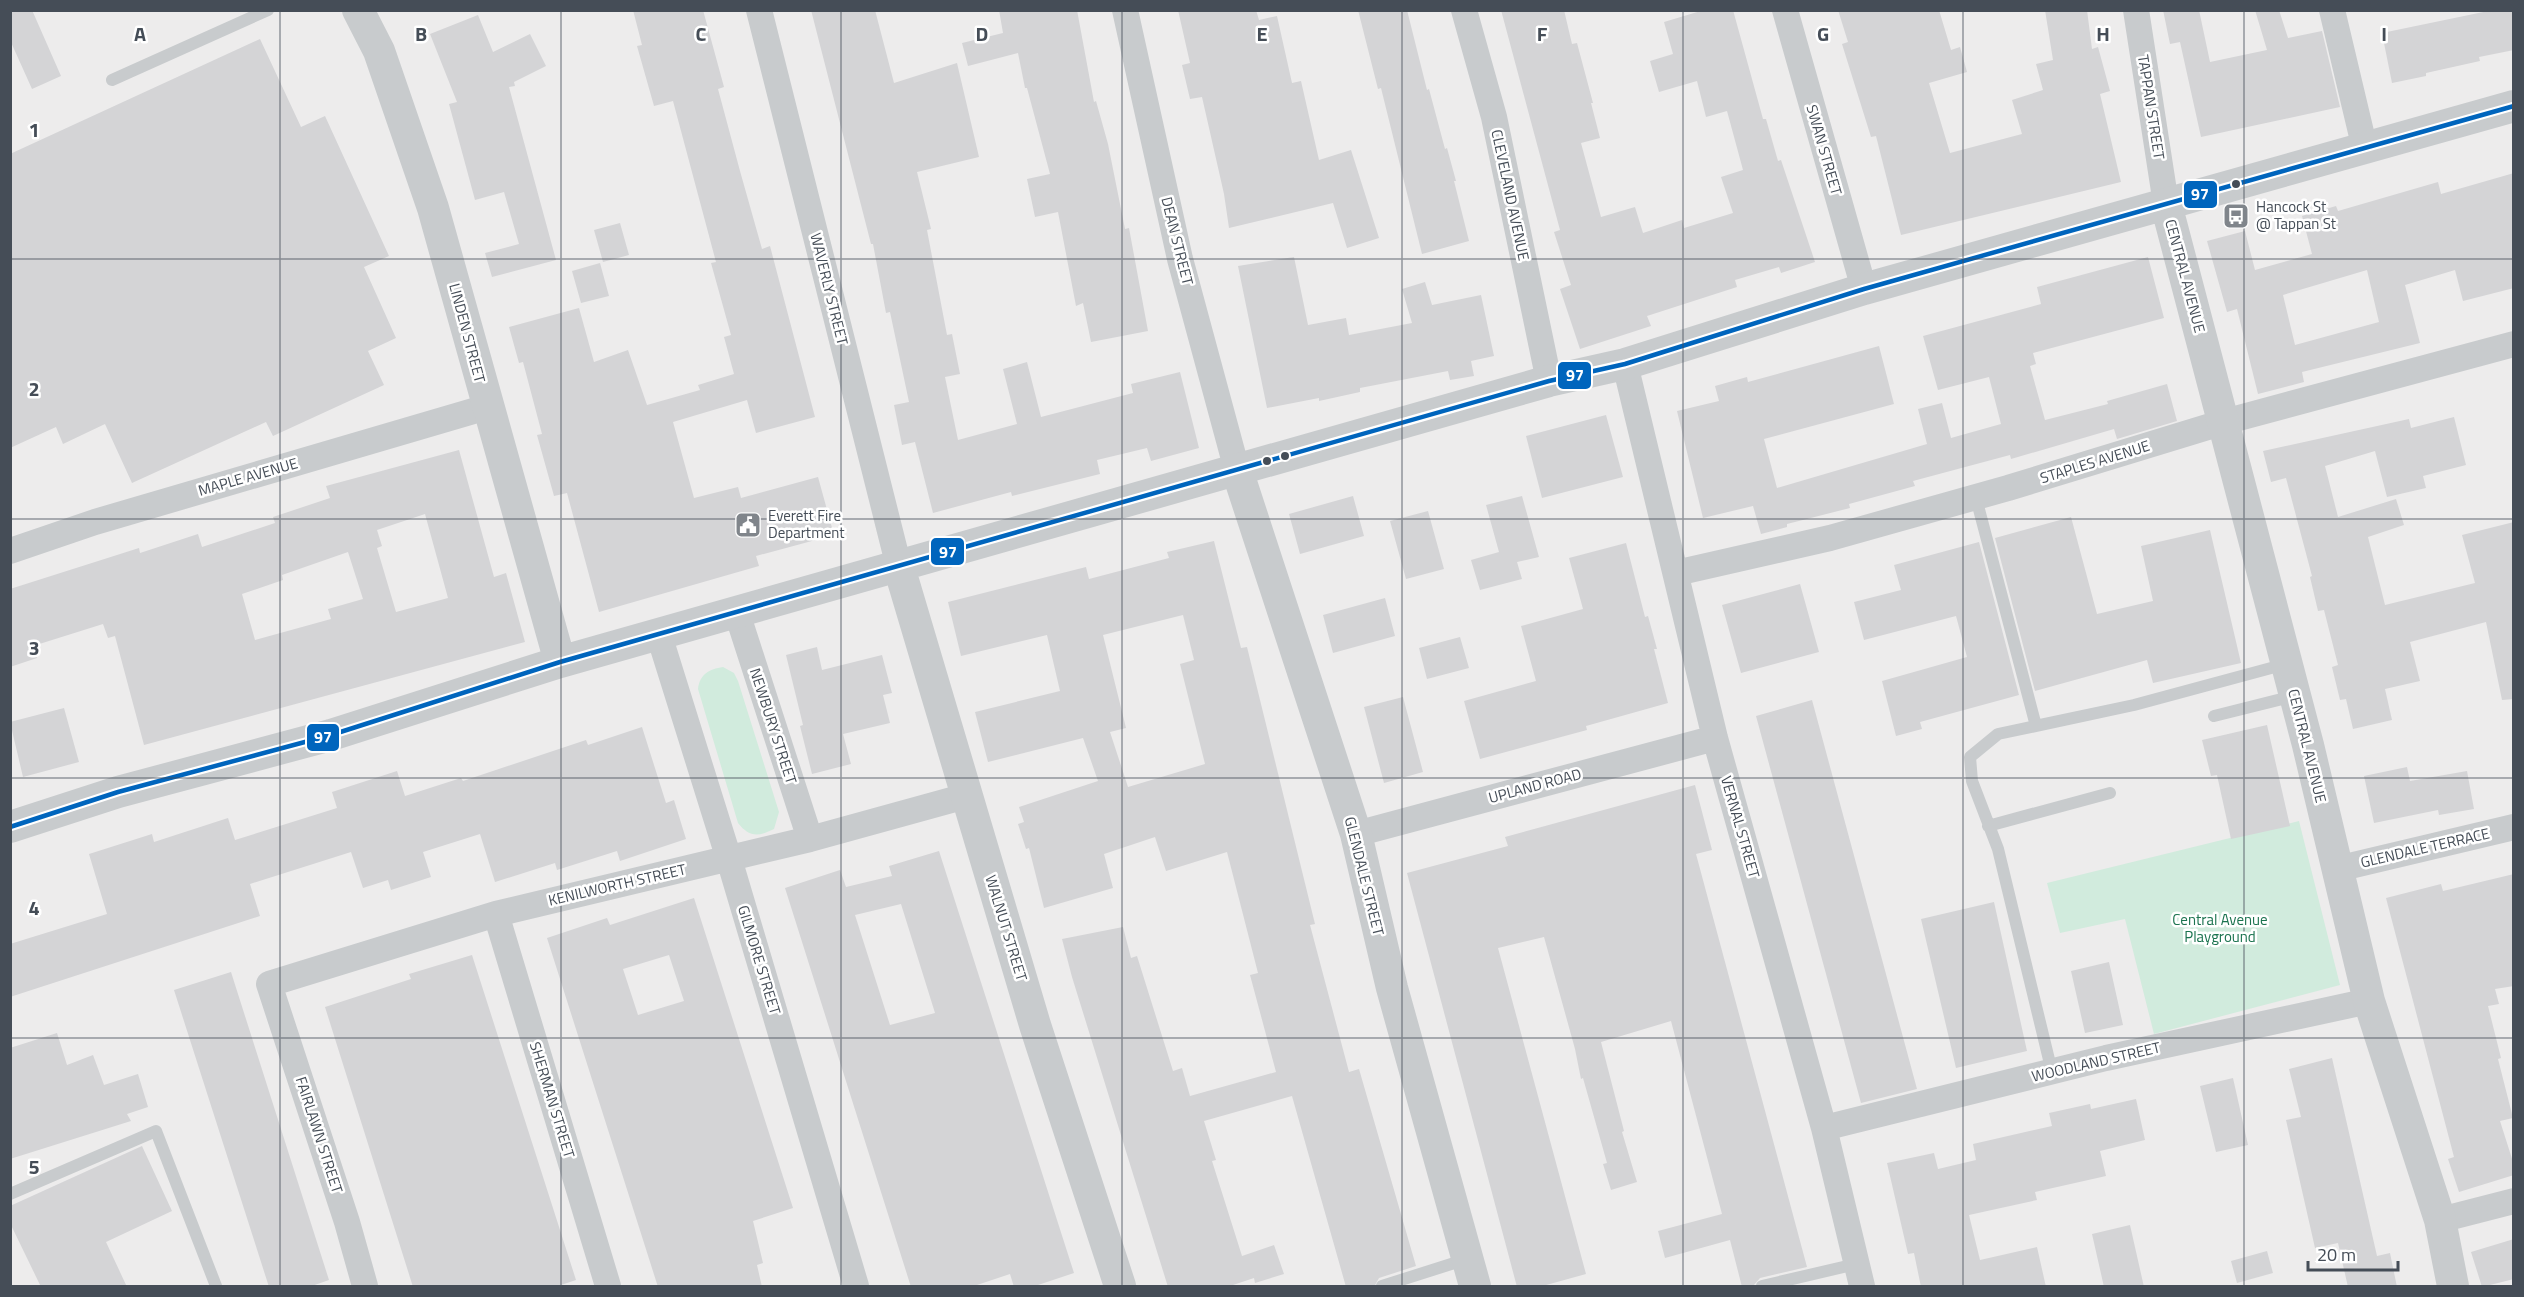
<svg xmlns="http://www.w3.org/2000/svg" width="2524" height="1297" viewBox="0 0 2524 1297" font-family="'Titillium Web',sans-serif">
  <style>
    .green { fill: #d1ebdd }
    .building { fill: #d4d4d6; fill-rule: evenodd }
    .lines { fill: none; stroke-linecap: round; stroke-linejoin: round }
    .service { stroke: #c8cbcd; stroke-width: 12 }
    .minor { stroke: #c8cbcd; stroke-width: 26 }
    .tertiary { stroke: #c8cbcd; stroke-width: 32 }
    .bus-1-casing { stroke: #fff; stroke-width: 9 }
    .bus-1 { stroke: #0065bd; stroke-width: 4.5 }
    .grid { fill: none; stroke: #454d57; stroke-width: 1.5; stroke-opacity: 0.55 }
    .bus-dot { fill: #454d57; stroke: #fff; stroke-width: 2 }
    .labels { text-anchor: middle; stroke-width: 5; stroke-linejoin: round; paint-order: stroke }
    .street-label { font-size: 15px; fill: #454d57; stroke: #fff }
    .poi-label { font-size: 15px; fill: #454d57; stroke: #fff; text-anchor: start }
    .park-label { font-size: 15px; fill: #1b734f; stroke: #fff }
    .grid-label { font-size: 20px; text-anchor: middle; font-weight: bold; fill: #454d57; stroke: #fff; stroke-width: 5; stroke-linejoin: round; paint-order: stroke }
    .line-badge { stroke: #fff; stroke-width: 2 }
    .badge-label { font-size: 16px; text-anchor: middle; font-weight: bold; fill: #fff }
  </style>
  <rect width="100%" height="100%" fill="#edecec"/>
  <path class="green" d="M 723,667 L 734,673 L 738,681 L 779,812 L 774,829 C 758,837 749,837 738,823 L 698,689 C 700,674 709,669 723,667 Z
    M 2299,821 L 2340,985 L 2154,1034 L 2125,919 L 2060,933 L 2047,883 Z"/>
  <path class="building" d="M 10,10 L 32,10 L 61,76 L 32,89 L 10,40 Z
    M 633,10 L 703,10 L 724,87 L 718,89 L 740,171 L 762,249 L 770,246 L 815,417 L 756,433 L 747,400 L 673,422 L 694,498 L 738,487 L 741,498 L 818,477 L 834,535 L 756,556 L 759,566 L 599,612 L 567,493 L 554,496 L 537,435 L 542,434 L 523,362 L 519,363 L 509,327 L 579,308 L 594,362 L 628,350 L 647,405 L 700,390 L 698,385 L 734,374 L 724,337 L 731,335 L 711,263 L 716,262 L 673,101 L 654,106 L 637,46 L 642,45 Z
    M 811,10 L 875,10 L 894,83 L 957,63 L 979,157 L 917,172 L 931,229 L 927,230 L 947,335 L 952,334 L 960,374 L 945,377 L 958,440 L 1017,424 L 1003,369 L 1027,362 L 1041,417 L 1133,393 L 1131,384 L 1180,372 L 1199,448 L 1151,461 L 1147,448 L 1097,460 L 1100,474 L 1012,496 L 1011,492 L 933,513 L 915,442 L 902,445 L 894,405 L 909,402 L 890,312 L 886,313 L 873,244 L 871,244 Z
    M 999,10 L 1077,10 L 1094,102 L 1096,101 L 1108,144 L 1125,229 L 1129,228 L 1148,331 L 1091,342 L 1083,303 L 1076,306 L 1058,212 L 1035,217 L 1027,179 L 1050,174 L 1027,88 L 1025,88 L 1018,53 L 968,66 L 962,43 L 1003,33 Z
    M 1178,10 L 1256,10 L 1259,20 L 1277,16 L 1292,83 L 1301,81 L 1319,160 L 1351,150 L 1379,238 L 1347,248 L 1333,203 L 1229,228 L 1224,194 L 1202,97 L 1190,99 L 1182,65 L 1190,63 Z
    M 1358,10 L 1407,10 L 1427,90 L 1429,89 L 1445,149 L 1447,148 L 1456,181 L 1454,181 L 1469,241 L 1422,254 L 1381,88 L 1378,89 Z
    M 1501,10 L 1564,10 L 1572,44 L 1577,43 L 1593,103 L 1591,103 L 1600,138 L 1581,143 L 1601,217 L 1635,207 L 1643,233 L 1682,220 L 1684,228 L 1733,213 L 1721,177 L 1743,170 L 1727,111 L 1706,117 L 1697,81 L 1659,92 L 1650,61 L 1673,54 L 1664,22 L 1704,10 L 1733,10 L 1763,119 L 1766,119 L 1778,161 L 1781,160 L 1815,262 L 1781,273 L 1779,267 L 1735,280 L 1737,287 L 1647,316 L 1651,326 L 1580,349 L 1560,289 L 1571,285 L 1554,232 L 1560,230 Z
    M 1838,10 L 1939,10 L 1951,50 L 1960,47 L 1967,72 L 1929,83 L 1950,153 L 2022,134 L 2012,100 L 2043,90 L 2036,64 L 2053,60 L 2045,10 L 2087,10 L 2092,49 L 2098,47 L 2110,91 L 2100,94 L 2121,182 L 1901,235 L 1876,136 L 1871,137 L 1842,44 L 1848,42 Z
    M 2163,10 L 2199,10 L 2210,62 L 2267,50 L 2255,10 L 2279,10 L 2288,38 L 2322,31 L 2340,107 L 2201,137 L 2180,42 L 2170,44 Z
    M 2493,10 L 2514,10 L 2514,50 L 2479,57 L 2480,61 L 2426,73 L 2426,76 L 2392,83 L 2382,33 Z
    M 478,15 L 493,52 L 530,34 L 546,66 L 514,82 L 515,86 L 509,87 L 556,260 L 492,277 L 485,253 L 519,244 L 504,192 L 475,200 L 449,104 L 457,102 L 430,34 Z
    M 260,39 L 301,127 L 325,116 L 389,256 L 364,267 L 396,338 L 368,351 L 384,385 L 273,436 L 266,422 L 132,483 L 105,424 L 63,444 L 56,427 L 10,448 L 10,154 Z
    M 2514,173 L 2514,288 L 2463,301 L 2455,270 L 2405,285 L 2420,343 L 2302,372 L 2304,382 L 2258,394 L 2237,309 L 2227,312 L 2207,241 L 2245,231 L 2255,270 L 2312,254 L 2302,216 L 2336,206 L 2338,211 L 2438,182 L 2441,194 ZM 2367,270 L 2379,322 L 2295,345 L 2283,295 Z
    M 620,223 L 629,255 L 603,262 L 594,230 Z
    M 1294,257 L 1308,325 L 1346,318 L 1349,335 L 1412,323 L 1402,289 L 1425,282 L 1432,305 L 1481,295 L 1494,356 L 1471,361 L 1474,376 L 1450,380 L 1448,371 L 1360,388 L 1360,392 L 1319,401 L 1319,398 L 1267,408 L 1238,266 Z
    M 2148,257 L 2164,318 L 2033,353 L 2036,364 L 2030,366 L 2045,420 L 2108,404 L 2107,401 L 2167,384 L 2177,421 L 2117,439 L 2114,429 L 2011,459 L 2010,455 L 1913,481 L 1915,486 L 1849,504 L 1850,508 L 1787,524 L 1787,527 L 1761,534 L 1753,506 L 1703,518 L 1677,411 L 1719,401 L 1715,386 L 1747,377 L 1748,382 L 1879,346 L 1894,404 L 1764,439 L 1777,488 L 1927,444 L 1918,409 L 1942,403 L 1951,438 L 2001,424 L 1989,377 L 1938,390 L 1923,336 L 2041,304 L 2037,287 Z
    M 600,263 L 609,296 L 581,303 L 572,271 Z
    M 1606,415 L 1623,477 L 1542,498 L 1526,436 Z
    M 2454,417 L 2466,465 L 2423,476 L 2426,488 L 2387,497 L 2375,451 L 2325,466 L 2338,517 L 2396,499 L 2404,525 L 2368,537 L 2385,605 L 2475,583 L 2462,535 L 2514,522 L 2514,699 L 2502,700 L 2486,622 L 2410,642 L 2420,681 L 2385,689 L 2392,720 L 2353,729 L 2346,699 L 2340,700 L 2332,667 L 2338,665 L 2324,610 L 2318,611 L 2310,577 L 2312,576 L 2286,478 L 2271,482 L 2263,451 L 2409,419 L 2411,428 Z
    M 459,450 L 494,577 L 506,573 L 525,642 L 144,745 L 115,636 L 108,638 L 103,624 L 33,646 L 37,658 L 10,667 L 10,589 L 139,548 L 140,553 L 198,534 L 202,547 L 275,523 L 273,517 L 330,498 L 326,486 ZM 425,514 L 448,598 L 396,612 L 377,548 L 382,546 L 377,530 ZM 348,552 L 363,599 L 328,609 L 331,619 L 255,640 L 242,594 L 283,580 L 282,575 Z
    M 1353,496 L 1364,536 L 1300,554 L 1289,514 Z
    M 1522,496 L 1539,557 L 1517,562 L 1522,579 L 1480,590 L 1471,560 L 1499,552 L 1486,505 Z
    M 1428,511 L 1444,569 L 1406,579 L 1390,521 Z
    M 2071,517 L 2097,614 L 2153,601 L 2141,546 L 2210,530 L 2241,663 L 2153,683 L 2147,660 L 2035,691 L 1995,538 Z
    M 1214,541 L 1241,648 L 1247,647 L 1315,924 L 1310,925 L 1349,1072 L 1359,1069 L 1416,1266 L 1379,1278 L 1374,1287 L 1346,1287 L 1292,1096 L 1204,1121 L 1216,1160 L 1212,1161 L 1242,1256 L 1274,1245 L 1284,1274 L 1255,1283 L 1254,1278 L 1227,1287 L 1168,1287 L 1072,977 L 1062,939 L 1123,927 L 1131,958 L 1137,956 L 1173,1071 L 1182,1068 L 1190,1096 L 1276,1072 L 1250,975 L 1258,973 L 1227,852 L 1166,871 L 1155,837 L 1104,854 L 1113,888 L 1044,908 L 1029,848 L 1026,849 L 1018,824 L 1024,822 L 1019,807 L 1098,781 L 1083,738 L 988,762 L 975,712 L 1060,691 L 1047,635 L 961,656 L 948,602 L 1086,567 L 1089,579 L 1169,558 L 1167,552 ZM 1183,615 L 1194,660 L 1180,664 L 1205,764 L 1128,787 L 1110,732 L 1126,728 L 1103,635 Z
    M 1979,542 L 2019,695 L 1920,722 L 1922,729 L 1896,736 L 1882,681 L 1967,657 L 1956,616 L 1864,640 L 1854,602 L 1901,590 L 1894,565 Z
    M 1626,543 L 1645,617 L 1648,616 L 1657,649 L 1654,649 L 1668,703 L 1586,726 L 1587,730 L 1480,759 L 1464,701 L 1536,681 L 1521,626 L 1583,609 L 1569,558 Z
    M 1800,584 L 1819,652 L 1741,673 L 1722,605 Z
    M 1385,598 L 1395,636 L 1333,653 L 1323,615 Z
    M 1460,637 L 1469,668 L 1427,679 L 1419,648 Z
    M 817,647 L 822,670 L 882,655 L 892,693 L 883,695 L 890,723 L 843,734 L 851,764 L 812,774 L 800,726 L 803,725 L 786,655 Z
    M 1403,697 L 1423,772 L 1384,783 L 1364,707 Z
    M 1812,700 L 1917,1089 L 1861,1103 L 1756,716 Z
    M 64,708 L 79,762 L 23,777 L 10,722 Z
    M 2267,725 L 2290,826 L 2231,839 L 2217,775 L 2211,776 L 2202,740 Z
    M 642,727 L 666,803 L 674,800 L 686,839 L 620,861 L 617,851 L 557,870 L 555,863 L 495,882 L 480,834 L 423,852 L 431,877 L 391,890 L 388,880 L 363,888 L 351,852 L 250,884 L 260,916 L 10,997 L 10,944 L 107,914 L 89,854 L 152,834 L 154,842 L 228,818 L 235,840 L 337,808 L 332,792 L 397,771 L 405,796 L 461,778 L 463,781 L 586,740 L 588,745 Z
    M 2407,767 L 2410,781 L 2467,771 L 2474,809 L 2439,815 L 2438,810 L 2374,823 L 2364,776 Z
    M 1695,785 L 1712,850 L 1696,854 L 1807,1267 L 1760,1278 L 1754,1285 L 1742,1287 L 1730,1240 L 1665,1258 L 1658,1231 L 1722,1214 L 1671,1021 L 1601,1042 L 1624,1131 L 1622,1132 L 1637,1182 L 1611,1190 L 1603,1164 L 1607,1163 L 1583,1078 L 1581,1079 L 1575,1049 L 1544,937 L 1498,948 L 1586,1274 L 1539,1287 L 1517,1287 L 1407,873 L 1508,846 L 1505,837 Z
    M 939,851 L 1074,1273 L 1032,1287 L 1014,1287 L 1010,1274 L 971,1287 L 911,1287 L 785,888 L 840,870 L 846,887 L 892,876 L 889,866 ZM 901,904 L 935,1013 L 890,1025 L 855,915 Z
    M 2514,874 L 2514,986 L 2495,989 L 2499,1004 L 2488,1006 L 2501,1058 L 2498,1059 L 2513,1118 L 2500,1121 L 2514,1165 L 2514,1175 L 2459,1192 L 2448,1159 L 2454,1157 L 2386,898 L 2441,884 L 2443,891 Z
    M 694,898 L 793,1208 L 753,1221 L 763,1263 L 757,1265 L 762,1287 L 658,1287 L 547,938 L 607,918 L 610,925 ZM 669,955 L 684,1001 L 638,1015 L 623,969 Z
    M 1994,902 L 2027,1051 L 1956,1068 L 1921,919 Z
    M 472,955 L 576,1280 L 555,1287 L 413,1287 L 325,1007 L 411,979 L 409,974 Z
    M 2109,962 L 2123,1025 L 2085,1033 L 2071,971 Z
    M 231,972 L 329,1280 L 309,1287 L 269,1287 L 174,990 Z
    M 57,1033 L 67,1065 L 93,1055 L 104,1085 L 138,1074 L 148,1107 L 127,1114 L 131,1121 L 10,1159 L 10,1048 Z
    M 2332,1058 L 2377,1256 L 2390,1253 L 2397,1287 L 2348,1287 L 2338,1243 L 2315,1248 L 2286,1120 L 2301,1117 L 2289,1069 Z
    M 2233,1078 L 2248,1145 L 2216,1152 L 2200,1086 Z
    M 2136,1099 L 2145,1140 L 2100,1151 L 2106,1176 L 2035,1192 L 2037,1200 L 1969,1215 L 1980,1260 L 2037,1247 L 2046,1287 L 1921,1287 L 1914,1253 L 1908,1254 L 1887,1163 L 1934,1153 L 1938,1169 L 1976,1160 L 1973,1144 L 2052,1126 L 2049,1113 L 2090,1104 L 2091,1109 Z
    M 142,1146 L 172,1211 L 106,1242 L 127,1287 L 41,1287 L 10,1223 L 10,1206 Z
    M 2130,1225 L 2144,1287 L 2104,1287 L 2092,1234 Z
    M 2514,1239 L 2514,1279 L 2482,1287 L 2471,1252 Z
    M 2267,1251 L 2273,1273 L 2237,1283 L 2231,1261 Z"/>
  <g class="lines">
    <path class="service" d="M 112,80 L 268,10
      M 1976,498 L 2036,726
      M 2214,716 L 2294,696
      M 1988,826 L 2110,793
      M 2052,1072 L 1998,849 L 1972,781 L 1970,757 L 1998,734 L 2134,705 L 2286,664
      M 10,1194 L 156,1131 L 216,1286
      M 1382,1286 L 1467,1259
      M 1762,1286 L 1856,1264"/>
    <path class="minor" d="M 759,10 L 899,567
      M 1125,10 L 1180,259 L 1237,470
      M 1464,10 L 1494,117 L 1549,381
      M 1785,10 L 1864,289
      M 2136,10 L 2166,204
      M 2332,10 L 2365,149
      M 1625,364 L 1715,738 L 1824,1128 L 1862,1286
      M 10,551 L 95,522 L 487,407
      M 1676,573 L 1830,538 L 2008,488 L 2224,422 L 2514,344
      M 737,613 L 810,839
      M 659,635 L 729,859 L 856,1286
      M 1356,834 L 1715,738
      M 2337,869 L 2514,827
      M 496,914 L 608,1286
      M 1824,1128 L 2106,1058 L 2369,1001
      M 2440,1220 L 2514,1201
      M 365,1286 L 347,1222 L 269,984 L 496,914 L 810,839 L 966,796"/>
    <path class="tertiary" d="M 358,10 L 379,51 L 433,208 L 560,662
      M 2166,204 L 2308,745 L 2369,1001 L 2440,1220 L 2453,1286
      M 1237,470 L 1356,834 L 1392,988 L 1475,1286
      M 899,567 L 1035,1025 L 1120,1286
      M 10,827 L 118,792 L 331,735 L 560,662 L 1549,381 L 1625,364 L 1864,289 L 2514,106"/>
    <g class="bus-1-casing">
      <path id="bus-1" d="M 10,827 L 118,792 L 331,735 L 560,662 L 1549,381 L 1625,364 L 1864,289 L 2514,106"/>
    </g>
    <use href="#bus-1" class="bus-1"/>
  </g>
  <path class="grid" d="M 280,10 L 280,1286M 561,10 L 561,1286M 841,10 L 841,1286M 1122,10 L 1122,1286M 1402,10 L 1402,1286M 1683,10 L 1683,1286M 1963,10 L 1963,1286M 2244,10 L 2244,1286M 10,259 L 2514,259M 10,519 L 2514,519M 10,778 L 2514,778M 10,1038 L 2514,1038"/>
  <defs>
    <g id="bus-square" transform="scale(1.35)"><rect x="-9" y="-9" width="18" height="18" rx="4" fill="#80858b" stroke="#fff"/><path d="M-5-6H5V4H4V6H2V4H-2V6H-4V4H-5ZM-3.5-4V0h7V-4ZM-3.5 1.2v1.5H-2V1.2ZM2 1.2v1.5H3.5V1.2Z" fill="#fff"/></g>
    <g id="civic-square" transform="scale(1.35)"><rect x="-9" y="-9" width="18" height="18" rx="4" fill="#80858b" stroke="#fff"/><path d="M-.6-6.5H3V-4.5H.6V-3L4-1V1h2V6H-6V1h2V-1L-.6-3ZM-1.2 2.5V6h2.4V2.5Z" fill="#fff"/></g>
  </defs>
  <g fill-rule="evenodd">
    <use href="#bus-square" x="2236" y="216"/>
    <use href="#civic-square" x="748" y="525"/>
  </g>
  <g class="bus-dot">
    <circle cx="2236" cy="184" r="5"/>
    <circle cx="1285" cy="456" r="5"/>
    <circle cx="1267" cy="461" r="5"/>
  </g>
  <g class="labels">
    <g class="street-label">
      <text transform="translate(2151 107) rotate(81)" y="5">TAPPAN STREET</text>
      <text transform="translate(1824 150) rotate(74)" y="5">SWAN STREET</text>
      <text transform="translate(1510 195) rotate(78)" y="5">CLEVELAND AVENUE</text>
      <text transform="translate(1177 241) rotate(76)" y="5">DEAN STREET</text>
      <text transform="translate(2185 276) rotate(75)" y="5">CENTRAL AVENUE</text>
      <text transform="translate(829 289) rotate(76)" y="5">WAVERLY STREET</text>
      <text transform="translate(467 333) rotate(75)" y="5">LINDEN STREET</text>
      <text transform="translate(2095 462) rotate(-17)" y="5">STAPLES AVENUE</text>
      <text transform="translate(248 477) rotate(-16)" y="5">MAPLE AVENUE</text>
      <text transform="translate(773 726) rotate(72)" y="5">NEWBURY STREET</text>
      <text transform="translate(2307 746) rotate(76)" y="5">CENTRAL AVENUE</text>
      <text transform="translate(1535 786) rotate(-15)" y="5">UPLAND ROAD</text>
      <text transform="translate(1740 827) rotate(74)" y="5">VERNAL STREET</text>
      <text transform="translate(2425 848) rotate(-13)" y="5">GLENDALE TERRACE</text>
      <text transform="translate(1364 876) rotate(76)" y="5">GLENDALE STREET</text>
      <text transform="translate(617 885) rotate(-13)" y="5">KENILWORTH STREET</text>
      <text transform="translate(1006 928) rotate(73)" y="5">WALNUT STREET</text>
      <text transform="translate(759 960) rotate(73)" y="5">GILMORE STREET</text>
      <text transform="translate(2096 1062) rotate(-13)" y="5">WOODLAND STREET</text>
      <text transform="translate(552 1100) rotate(73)" y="5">SHERMAN STREET</text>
      <text transform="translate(319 1135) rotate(72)" y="5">FAIRLAWN STREET</text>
    </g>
    <g class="poi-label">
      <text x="2256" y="212">Hancock St<tspan x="2256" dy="17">@ Tappan St</tspan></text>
      <text x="768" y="521">Everett Fire<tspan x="768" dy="17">Department</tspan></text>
    </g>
    <g class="park-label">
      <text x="2220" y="925">Central Avenue<tspan x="2220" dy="17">Playground</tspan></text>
    </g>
  </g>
  <g class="grid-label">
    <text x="140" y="41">A</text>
    <text x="421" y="41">B</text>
    <text x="701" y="41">C</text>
    <text x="982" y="41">D</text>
    <text x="1262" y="41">E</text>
    <text x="1542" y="41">F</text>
    <text x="1823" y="41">G</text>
    <text x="2103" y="41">H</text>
    <text x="2384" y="41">I</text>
    <text x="34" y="137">1</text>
    <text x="34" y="396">2</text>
    <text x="34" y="655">3</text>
    <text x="34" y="915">4</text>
    <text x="34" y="1174">5</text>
  </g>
  <g class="line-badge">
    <rect x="2183" y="180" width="35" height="29" rx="6" fill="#0065bd"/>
    <rect x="1557" y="361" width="35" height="29" rx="6" fill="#0065bd"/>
    <rect x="930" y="537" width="35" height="29" rx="6" fill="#0065bd"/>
    <rect x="306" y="723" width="34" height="29" rx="6" fill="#0065bd"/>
  </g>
  <g class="badge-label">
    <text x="2200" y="200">97</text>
    <text x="1575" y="381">97</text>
    <text x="948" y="558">97</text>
    <text x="323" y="743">97</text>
  </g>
  <rect width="2524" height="1297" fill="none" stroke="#454d57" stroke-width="24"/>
  <path d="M2308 1261v9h90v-9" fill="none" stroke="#454d57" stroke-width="3"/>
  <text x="2317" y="1261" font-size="18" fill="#454d57" stroke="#ffffff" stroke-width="4.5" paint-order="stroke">20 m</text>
</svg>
